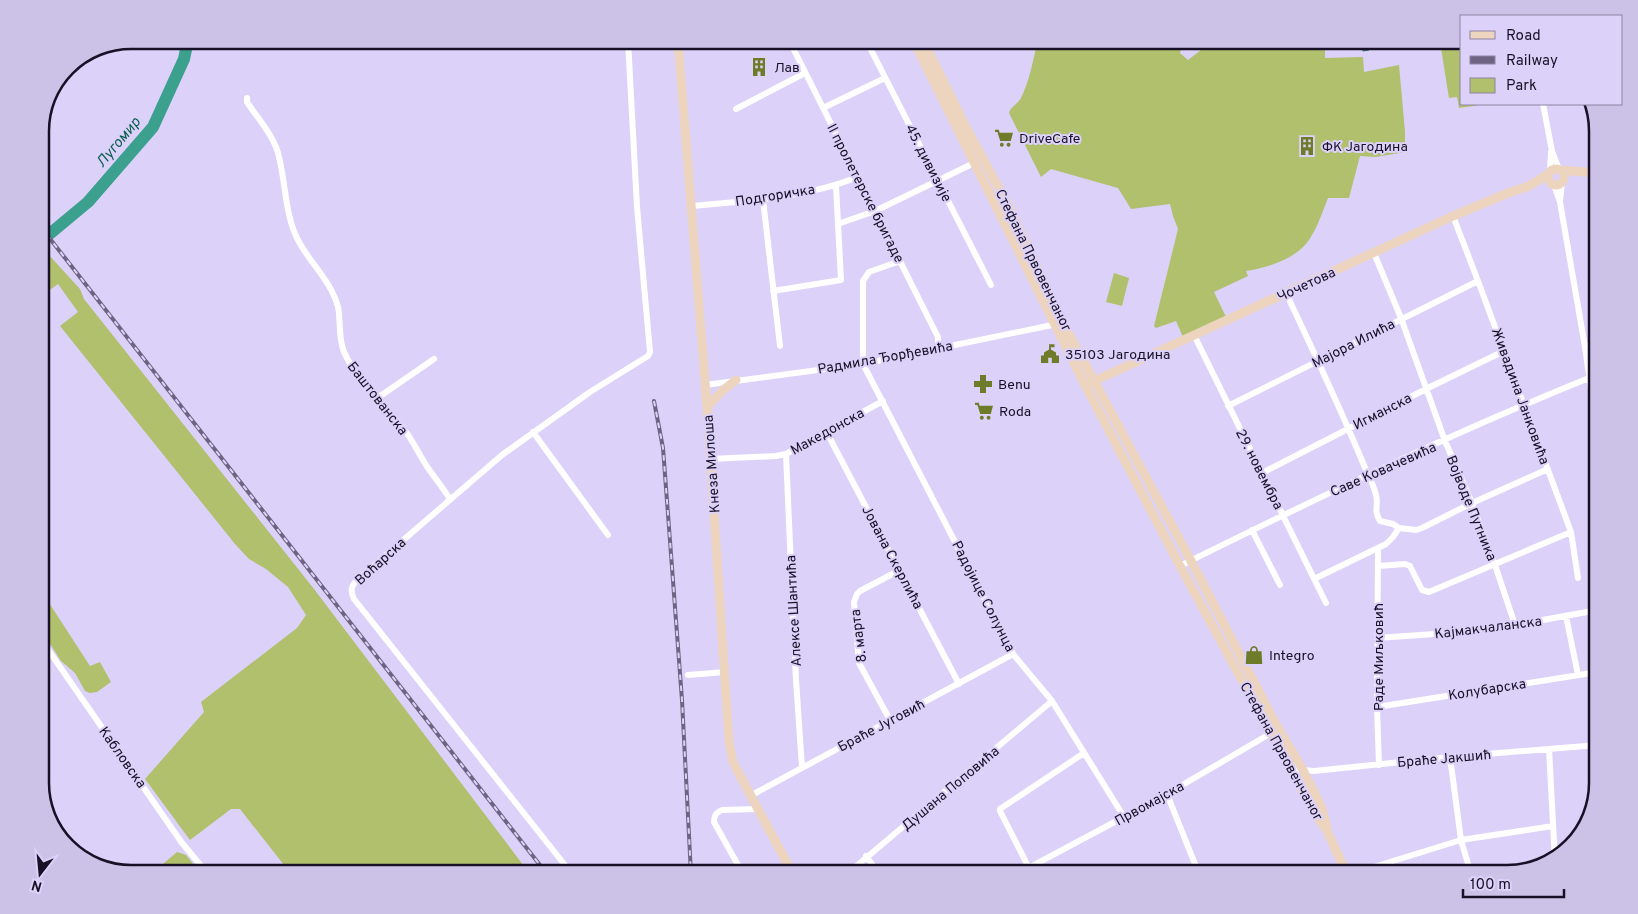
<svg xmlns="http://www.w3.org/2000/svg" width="1638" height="914" viewBox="0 0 1638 914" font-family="Overpass,sans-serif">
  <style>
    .green { fill: #b0c06c }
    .water { fill: url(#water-rules); stroke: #30756e }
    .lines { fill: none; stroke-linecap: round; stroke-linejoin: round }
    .river { stroke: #3ba08d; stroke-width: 12 }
    .street { stroke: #fff; stroke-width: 6 }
    .secondary { stroke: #edd4be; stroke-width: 9 }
    .rail-casing { stroke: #6e6482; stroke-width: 4 }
    .rail { stroke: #dcd1f8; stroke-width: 2; stroke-dasharray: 5.5; stroke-linecap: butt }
    .labels { text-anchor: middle; stroke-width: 4; stroke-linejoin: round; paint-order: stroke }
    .poi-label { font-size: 14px; fill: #181026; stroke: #dcd1f8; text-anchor: start }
    .street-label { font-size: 14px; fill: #181026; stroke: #dcd1f8 }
    .water-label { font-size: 15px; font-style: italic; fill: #085e51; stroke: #dcd1f8 }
    .rim { fill: none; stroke: #181026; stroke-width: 2.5 }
  </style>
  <defs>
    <pattern id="water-rules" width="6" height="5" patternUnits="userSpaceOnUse" patternTransform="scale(1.25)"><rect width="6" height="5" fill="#3ba08d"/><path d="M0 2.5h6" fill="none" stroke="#318173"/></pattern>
  </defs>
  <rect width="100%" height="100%" fill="#dcd1f8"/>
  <path class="green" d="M 1038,40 L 1184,40 L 1180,53 L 1188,60 L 1214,40 L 1325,40 L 1325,58 L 1363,57 L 1364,72 L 1399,65 L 1405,132 L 1405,152 L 1376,157 L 1360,156 L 1349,198 L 1328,198 C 1322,213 1316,232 1306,244 C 1292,260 1266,268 1246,271 L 1248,276 L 1214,292 L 1226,317 L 1183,337 L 1176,321 L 1156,328 L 1154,326 L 1178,229 L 1173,216 L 1170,204 L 1131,209 L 1118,188 L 1051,169 L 1041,177 L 1009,113 C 1011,106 1017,105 1021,98 C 1030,80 1033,59 1038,40 Z
    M 1447,40 L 1462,40 L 1462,104 L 1487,104 L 1459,108 L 1457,97 L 1449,98 L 1440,42 Z
    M 48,254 L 80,289 L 84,299 L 314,589 L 530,874 L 291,874 L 240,809 L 231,809 L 190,840 L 145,779 L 204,712 L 201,702 L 297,628 L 306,615 L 288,587 L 266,569 L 249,559 L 235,544 L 60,326 L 78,312 L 58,284 L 40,297 L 40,257 Z
    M 1114,273 L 1129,278 L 1122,306 L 1106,302 Z
    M 40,589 L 90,666 L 100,662 L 111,682 L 97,692 L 90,693 L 85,691 L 75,673 L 61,661 L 40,628 Z
    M 177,852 L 186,855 L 201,874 L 151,874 Z"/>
  <path class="water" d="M 1342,40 L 1366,40 L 1369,50 L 1363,51 L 1362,47 L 1347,49 Z"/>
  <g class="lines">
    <path class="river" d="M 40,242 L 88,202 L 153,127 L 184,59 L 188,40"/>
    <path class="street" d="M 789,40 L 938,337 L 938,348
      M 866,40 L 991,285
      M 247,98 L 247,102 C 258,119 275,137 279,157 C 286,185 285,217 299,242 C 311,264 331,281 338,307 C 341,321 338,338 344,352 C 358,383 385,405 406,432 C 414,443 420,456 428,468 C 435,478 443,488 450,499
      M 1543,104 L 1552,151 L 1559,169
      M 823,108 L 885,78
      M 736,109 L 805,73
      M 1550,171 L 1551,152
      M 1554,185 L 1560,202 L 1585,347 L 1598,437
      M 763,200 L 780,346
      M 1560,201 L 1562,183
      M 691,206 C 747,201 805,198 858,177
      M 1453,216 L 1478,281 L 1571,532 L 1578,578
      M 838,224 L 875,211 L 974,163
      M 1374,253 L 1401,318 L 1445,441 L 1472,503 L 1495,565 L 1515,625
      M 900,261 L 869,272 L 863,281 L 863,364 L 1013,654 L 1052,701 L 1124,817
      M 773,291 L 841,280 L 836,186
      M 1286,293 C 1314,352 1341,410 1366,470 C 1370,478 1374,487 1376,495 C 1379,505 1373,510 1380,521 L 1393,524 L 1399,528
      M 1194,335 L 1326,603
      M 1585,347 L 1598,345
      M 705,385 L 863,364 L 1057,324
      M 376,399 L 434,359
      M 1228,406 L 1478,281
      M 826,431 L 959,684
      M 533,432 L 608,535
      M 786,454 L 796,680 L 802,767
      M 710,459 L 776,456 L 786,454 L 883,401
      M 1262,473 L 1426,389 L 1504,351
      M 1252,530 L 1280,585
      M 1378,548 L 1377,707 L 1379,765
      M 1180,566 C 1315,499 1450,434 1589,378
      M 1379,566 L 1405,564 L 1410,566 L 1422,590 L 1429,592 L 1571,532
      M 1314,579 L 1386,544 L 1393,537 L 1399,528 L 1416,530 L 1422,528 L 1472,503 L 1548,469
      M 1566,616 L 1578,675
      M 40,638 L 182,843 L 208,874
      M 1377,638 L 1449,633 L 1515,625 L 1598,610
      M 688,675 L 725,672
      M 1377,707 L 1598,672
      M 890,720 L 859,663 L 854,602 L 857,594 L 860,591 L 900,570
      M 1549,749 L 1555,860
      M 1450,757 L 1461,840 L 1471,874
      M 1291,769 L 1314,771 L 1450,757 L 1598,745
      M 1167,794 L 1199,874
      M 750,796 L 1013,654
      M 866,856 L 879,874
      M 1029,868 L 1000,811 L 1000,809 L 1084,753
      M 572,874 L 354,599 C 350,590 351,586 358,579 L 502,455 L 590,392 L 648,356 L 650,352 L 637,207 L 628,40
      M 743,874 L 714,822 C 714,817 716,812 722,810 L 757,809
      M 847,874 L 1052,701
      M 1017,874 L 1167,794 L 1273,732
      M 1351,874 L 1461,840 L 1553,826"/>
    <path class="secondary" d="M 678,40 L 707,407 L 729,742 L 733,762 L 737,770 L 793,874
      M 913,40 L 1085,385 L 1180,566 L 1313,811 L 1327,831 L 1347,874
      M 923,40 L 968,131 L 1010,209 L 1063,323 L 1191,561 L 1278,728 L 1303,770 L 1321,806 L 1327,828
      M1548 177a8 8 0 1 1 16 0a8 8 0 1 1-16 0Z
      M 1560,170 L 1584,172 L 1598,172
      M 1090,383 L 1453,216 L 1508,193 L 1529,186 L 1548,174
      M 707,407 L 722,391 L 736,380"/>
    <g class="rail-casing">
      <path id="rail" d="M 40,226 L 547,874
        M 654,401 L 663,448 L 682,700 L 691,874"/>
    </g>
    <use href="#rail" class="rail"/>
  </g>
  <defs>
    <g id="building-bare" transform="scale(1.5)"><path d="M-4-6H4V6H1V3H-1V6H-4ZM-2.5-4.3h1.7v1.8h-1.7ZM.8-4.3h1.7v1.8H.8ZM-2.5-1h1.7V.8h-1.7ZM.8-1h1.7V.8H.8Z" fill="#6e7b28" stroke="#dcd1f8" stroke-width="2.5" paint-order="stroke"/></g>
    <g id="supermarket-bare" transform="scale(1.5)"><path d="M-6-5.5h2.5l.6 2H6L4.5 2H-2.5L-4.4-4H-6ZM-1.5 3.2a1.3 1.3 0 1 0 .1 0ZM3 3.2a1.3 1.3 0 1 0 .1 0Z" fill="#6e7b28" stroke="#dcd1f8" stroke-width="2.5" paint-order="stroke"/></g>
    <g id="civic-bare" transform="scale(1.5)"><path d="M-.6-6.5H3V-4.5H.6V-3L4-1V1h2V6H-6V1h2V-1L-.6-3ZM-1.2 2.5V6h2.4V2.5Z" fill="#6e7b28" stroke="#dcd1f8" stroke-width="2.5" paint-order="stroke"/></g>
    <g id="pharmacy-bare" transform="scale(1.5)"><path d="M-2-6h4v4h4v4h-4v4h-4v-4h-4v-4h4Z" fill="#6e7b28" stroke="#dcd1f8" stroke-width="2.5" paint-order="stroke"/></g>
    <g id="shop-bare" transform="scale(1.5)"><path d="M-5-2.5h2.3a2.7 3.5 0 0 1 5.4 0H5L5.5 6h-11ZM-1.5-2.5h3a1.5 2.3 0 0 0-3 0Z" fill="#6e7b28" stroke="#dcd1f8" stroke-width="2.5" paint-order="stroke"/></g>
  </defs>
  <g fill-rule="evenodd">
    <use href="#building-bare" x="759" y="67"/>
    <use href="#supermarket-bare" x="1004" y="138"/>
    <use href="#building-bare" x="1307" y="146"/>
    <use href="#civic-bare" x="1050" y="354"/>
    <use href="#pharmacy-bare" x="983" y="384"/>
    <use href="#supermarket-bare" x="984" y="411"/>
    <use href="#shop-bare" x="1254" y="655"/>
  </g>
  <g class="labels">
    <g class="poi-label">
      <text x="774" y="72">Лав</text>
      <text x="1019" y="143">DriveCafe</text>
      <text x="1322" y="151">ФК Јагодина</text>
      <text x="1065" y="359">35103 Јагодина</text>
      <text x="998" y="389">Benu</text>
      <text x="999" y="416">Roda</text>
      <text x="1269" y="660">Integro</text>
    </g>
    <g class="street-label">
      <text transform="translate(929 163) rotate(63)" y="5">45. дивизије</text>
      <text transform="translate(866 193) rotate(63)" y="5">II пролетерске бригаде</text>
      <text transform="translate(775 195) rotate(-9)" y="5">Подгоричка</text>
      <text transform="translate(1034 260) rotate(64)" y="5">Стефана Првовенчаног</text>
      <text transform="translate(1306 284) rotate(-25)" y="5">Чочетова</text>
      <text transform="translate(1353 343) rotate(-27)" y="5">Мајора Илића</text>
      <text transform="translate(885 357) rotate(-10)" y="5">Радмила Ђорђевића</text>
      <text transform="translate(1521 396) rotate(70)" y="5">Живадина Јанковића</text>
      <text transform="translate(378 398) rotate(52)" y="5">Баштованска</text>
      <text transform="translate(1382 411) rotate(-27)" y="5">Игманска</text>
      <text transform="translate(827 431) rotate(-29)" y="5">Македонска</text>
      <text transform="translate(711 464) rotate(-94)" y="5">Кнеза Милоша</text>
      <text transform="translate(1260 469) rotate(63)" y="5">29. новембра</text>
      <text transform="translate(1383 469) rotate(-24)" y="5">Саве Ковачевића</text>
      <text transform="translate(1472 508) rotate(68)" y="5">Војводе Путника</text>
      <text transform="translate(893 557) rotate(62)" y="5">Јована Скерлића</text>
      <text transform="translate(380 561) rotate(-42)" y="5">Воћарска</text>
      <text transform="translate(984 596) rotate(63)" y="5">Радојице Солунца</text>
      <text transform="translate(793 611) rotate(-93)" y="5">Алексе Шантића</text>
      <text transform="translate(1488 627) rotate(-7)" y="5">Кајмакчаланска</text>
      <text transform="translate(858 636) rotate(-97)" y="5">8. марта</text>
      <text transform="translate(1378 657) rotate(-90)" y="5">Раде Миљковић</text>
      <text transform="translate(1487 689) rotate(-9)" y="5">Колубарска</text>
      <text transform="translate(881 725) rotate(-28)" y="5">Браће Југовић</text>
      <text transform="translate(1282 751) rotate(61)" y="5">Стефана Првовенчаног</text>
      <text transform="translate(123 757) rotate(55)" y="5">Кабловска</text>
      <text transform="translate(1444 758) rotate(-5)" y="5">Браће Јакшић</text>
      <text transform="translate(950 788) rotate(-40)" y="5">Душана Поповића</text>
      <text transform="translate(1149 803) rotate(-29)" y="5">Првомајска</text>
    </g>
    <g class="water-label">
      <text transform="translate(118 142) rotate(-50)" y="5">Лугомир</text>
    </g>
  </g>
  <path d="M0 0H1638V914H0ZM131 49H1507A82 82 0 0 1 1589 131V783A82 82 0 0 1 1507 865H131A82 82 0 0 1 49 783V131A82 82 0 0 1 131 49Z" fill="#ccc2e7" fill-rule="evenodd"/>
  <path class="rim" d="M131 49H1507A82 82 0 0 1 1589 131V783A82 82 0 0 1 1507 865H131A82 82 0 0 1 49 783V131A82 82 0 0 1 131 49Z"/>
  <rect x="1460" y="15" width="162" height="90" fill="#dcd1f8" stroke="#8e84a4"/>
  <rect x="1470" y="31" width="25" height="8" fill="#edd4be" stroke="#8e84a4"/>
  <text x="1506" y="40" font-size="15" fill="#181026">Road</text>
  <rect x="1470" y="56" width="25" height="8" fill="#6e6482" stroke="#8e84a4"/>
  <text x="1506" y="65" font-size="15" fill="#181026">Railway</text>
  <rect x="1470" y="78" width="25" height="15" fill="#b0c06c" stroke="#8e84a4"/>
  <text x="1506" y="90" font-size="15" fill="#181026">Park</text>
  <g transform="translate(40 874) rotate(196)" stroke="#dcd1f8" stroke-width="4" paint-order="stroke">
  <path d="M0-4L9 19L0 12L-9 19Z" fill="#181026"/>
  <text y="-8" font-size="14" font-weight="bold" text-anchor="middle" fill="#181026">N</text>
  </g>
  <path d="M1463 889v8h101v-8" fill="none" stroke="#181026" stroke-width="2.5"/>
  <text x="1470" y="889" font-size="15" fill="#181026" stroke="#dcd1f8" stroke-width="4" paint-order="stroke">100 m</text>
</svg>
